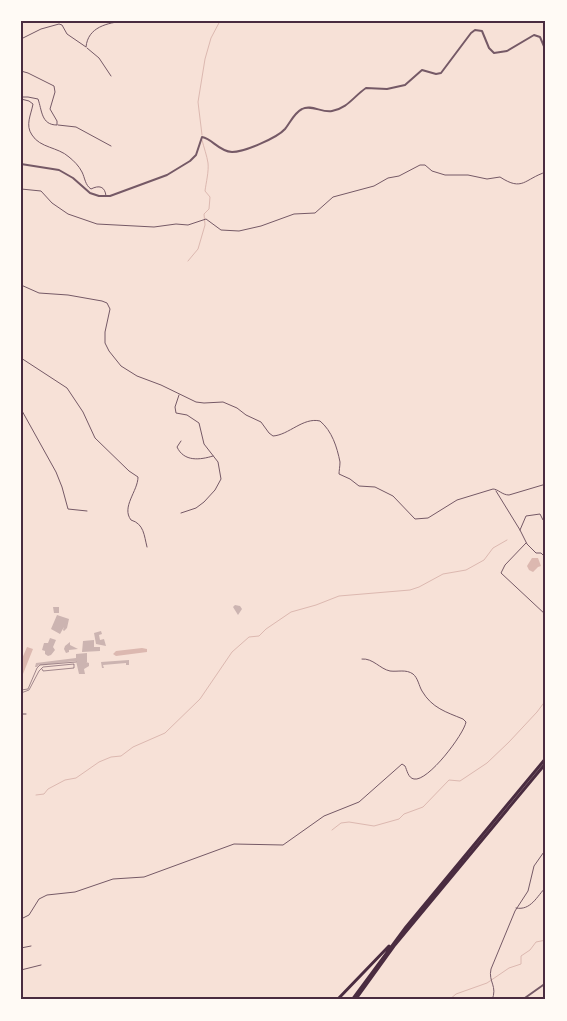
<svg xmlns="http://www.w3.org/2000/svg" width="567" height="1021" viewBox="0 0 567 1021" font-family="'Sofia Sans Condensed',sans-serif">
  <style>
    .water { fill: #dcb8b0 }
    .lines { fill: none; stroke-linecap: round; stroke-linejoin: round }
    .stream { stroke: #dcb8b0; stroke-width: 1 }
    .building { fill: #ccb4b1 }
    .path { stroke: #4a2c40; stroke-width: 0.5 }
    .minor { stroke: #755966; stroke-width: 1 }
    .tertiary { stroke: #755966; stroke-width: 2 }
    .motorway { stroke: #4a2c40; stroke-width: 3 }
    .neatline { fill: none; stroke: #4a2c40; stroke-width: 2 }
  </style>
  <rect width="100%" height="100%" fill="#f7e1d7"/>
  <path class="water" d="M 532,558 L 538,558 L 541,566 L 538,567 L 533,572 L 529,570 L 527,566 Z
    M 27,647 L 33,649 L 23,674 L 21,673 L 21,661 Z
    M 142,648 L 147,649 L 147,652 L 116,656 L 113,654 L 116,651 Z"/>
  <g class="lines">
    <path class="stream" d="M 202,135 L 198,102 L 205,59 L 211,38 L 220,21
      M 188,261 L 198,249 L 205,225 L 204,214 L 209,209 L 210,197 L 205,191 C 206,183 209,171 208,163 C 207,156 204,148 202,140
      M 36,795 L 44,794 L 48,789 L 65,780 L 76,778 L 99,762 L 111,757 L 121,756 L 133,747 L 165,733 L 200,699 L 232,652 L 249,637 L 259,636 L 266,629 L 291,612 L 316,605 L 339,596 L 410,590 L 419,587 L 443,574 L 466,570 L 484,560 L 493,548 L 507,540
      M 332,830 L 341,823 L 349,822 L 374,826 L 399,819 L 404,814 L 423,807 L 449,780 L 460,781 L 487,763 L 509,742 L 537,712 L 546,700
      M 449,1000 L 456,994 L 487,983 L 509,968 L 521,964 L 521,956 L 530,950 L 536,942 L 546,940"/>
  </g>
  <path class="building" d="M 235,605 L 240,606 L 242,609 L 238,615 L 233,607 Z
    M 53,607 L 59,607 L 59,613 L 54,613 Z
    M 57,615 L 69,619 L 67,628 L 64,631 L 63,630 L 64,627 L 60,634 L 51,629 Z
    M 101,631 L 102,634 L 99,635 L 100,640 L 104,639 L 106,646 L 96,644 L 94,633 Z
    M 50,638 L 56,640 L 53,647 L 55,650 L 51,655 L 48,656 L 45,654 L 45,651 L 42,650 L 44,643 L 48,643 Z
    M 94,640 L 94,647 L 100,647 L 100,651 L 82,652 L 83,641 Z
    M 70,642 L 70,645 L 78,649 L 69,650 L 69,652 L 66,653 L 64,649 L 65,646 Z
    M 87,653 L 87,662 L 86,662 L 89,663 L 89,666 L 84,669 L 85,674 L 79,674 L 76,661 L 39,665 L 37,667 L 35,667 L 36,663 L 76,658 L 76,654 Z
    M 129,660 L 129,665 L 126,665 L 126,663 L 103,665 L 104,668 L 102,668 L 101,662 Z"/>
  <g class="lines">
    <path class="path" d="M 21,690 L 28,689 L 37,668 L 40,665 L 76,662
      M 21,693 L 29,690 L 39,671 L 43,667 L 74,664 L 74,668 L 43,671 L 42,669"/>
    <path class="minor" d="M 21,39 L 41,29 L 59,24 L 62,25 L 67,34 L 86,47 C 88,27 107,23 124,21
      M 87,48 L 99,58 L 111,76
      M 21,71 L 28,73 L 54,86 L 55,92 L 50,109 L 57,121 L 57,125 C 41,125 42,110 38,99 L 28,97 L 21,97
      M 21,99 L 29,101 L 33,104 C 31,115 25,125 32,135 C 40,148 58,147 69,157 C 74,161 79,166 82,172 C 85,178 85,185 91,189 C 99,185 105,186 106,196
      M 58,125 L 76,127 L 111,146
      M 21,189 L 41,191 L 52,203 L 68,214 L 97,224 L 154,227 L 176,224 L 188,225 L 206,219 L 221,230 L 239,231 L 261,226 L 294,214 L 315,213 L 333,197 L 374,186 L 388,178 L 399,176 L 420,165 L 425,165 L 432,171 L 445,175 L 468,175 L 487,179 L 500,177 C 523,192 524,179 546,172
      M 21,285 L 39,293 L 68,295 L 102,301 L 107,303 L 110,309 L 105,332 L 105,343 L 109,351 L 121,366 L 137,376 L 161,385 L 196,402 L 204,403 L 223,402 L 237,408 L 246,415 L 261,422 L 269,433 L 273,436 C 289,435 303,417 320,421 C 332,431 337,447 340,462 C 340,466 339,471 339,474 L 350,479 L 359,486 L 375,487 L 393,496 L 415,519 L 428,518 L 457,500 L 493,489 C 498,489 502,495 509,495 L 546,484
      M 21,358 L 67,388 L 83,412 L 95,438 L 129,471 L 138,477 C 138,491 121,507 131,520 C 144,524 144,535 147,547
      M 179,395 L 175,407 L 176,413 L 187,415 L 199,423 L 204,444 L 218,462 L 221,479 L 215,490 L 204,502 L 196,508 L 181,513
      M 21,409 L 56,472 L 62,487 L 68,509 L 87,511
      M 181,441 L 177,447 C 184,462 200,460 213,456
      M 496,491 L 520,530 L 527,544 L 536,553 L 541,553 L 546,558
      M 520,530 L 526,516 L 540,514 L 543,520 L 546,521
      M 526,543 L 505,565 L 501,573 L 546,615
      M 21,714 L 26,714
      M 516,908 C 531,911 537,896 546,887
      M 21,919 L 29,915 L 39,899 L 47,895 L 75,892 L 113,879 L 144,877 L 234,844 L 283,845 L 324,816 L 359,802 L 402,764 L 405,766 C 407,770 408,778 414,779 C 428,782 464,734 466,722 L 463,719 C 446,712 432,708 422,691 C 419,686 418,678 413,674 C 406,669 398,672 390,671 C 380,669 373,658 362,659
      M 21,925 L 22,925
      M 21,948 L 31,946
      M 21,970 L 41,965
      M 492,1000 C 498,986 488,982 491,969 L 515,911 L 528,891 L 534,866 L 546,849"/>
    <path class="tertiary" d="M 21,164 L 59,170 L 73,178 L 90,193 L 99,196 L 110,196 L 167,175 L 190,161 L 196,155 L 202,137 C 213,139 218,151 232,152 C 244,152 277,138 285,129 C 290,123 294,113 302,109 C 311,104 322,113 332,111 C 348,108 354,96 366,88 L 387,89 L 405,85 L 422,70 L 436,74 L 441,73 L 471,33 L 475,30 L 482,31 L 489,48 L 494,53 L 507,51 L 534,35 L 540,37 L 546,51
      M 522,1000 L 546,983"/>
    <path class="motorway" d="M 337,1000 L 389,946
      M 352,1000 L 406,927 L 546,758
      M 355,1000 L 394,946 L 546,763"/>
  </g>
  <rect width="567" height="1021" fill="none" stroke="#fffaf5" stroke-width="45"/>
  <rect x="22" y="22" width="522" height="976" class="neatline"/>
</svg>
